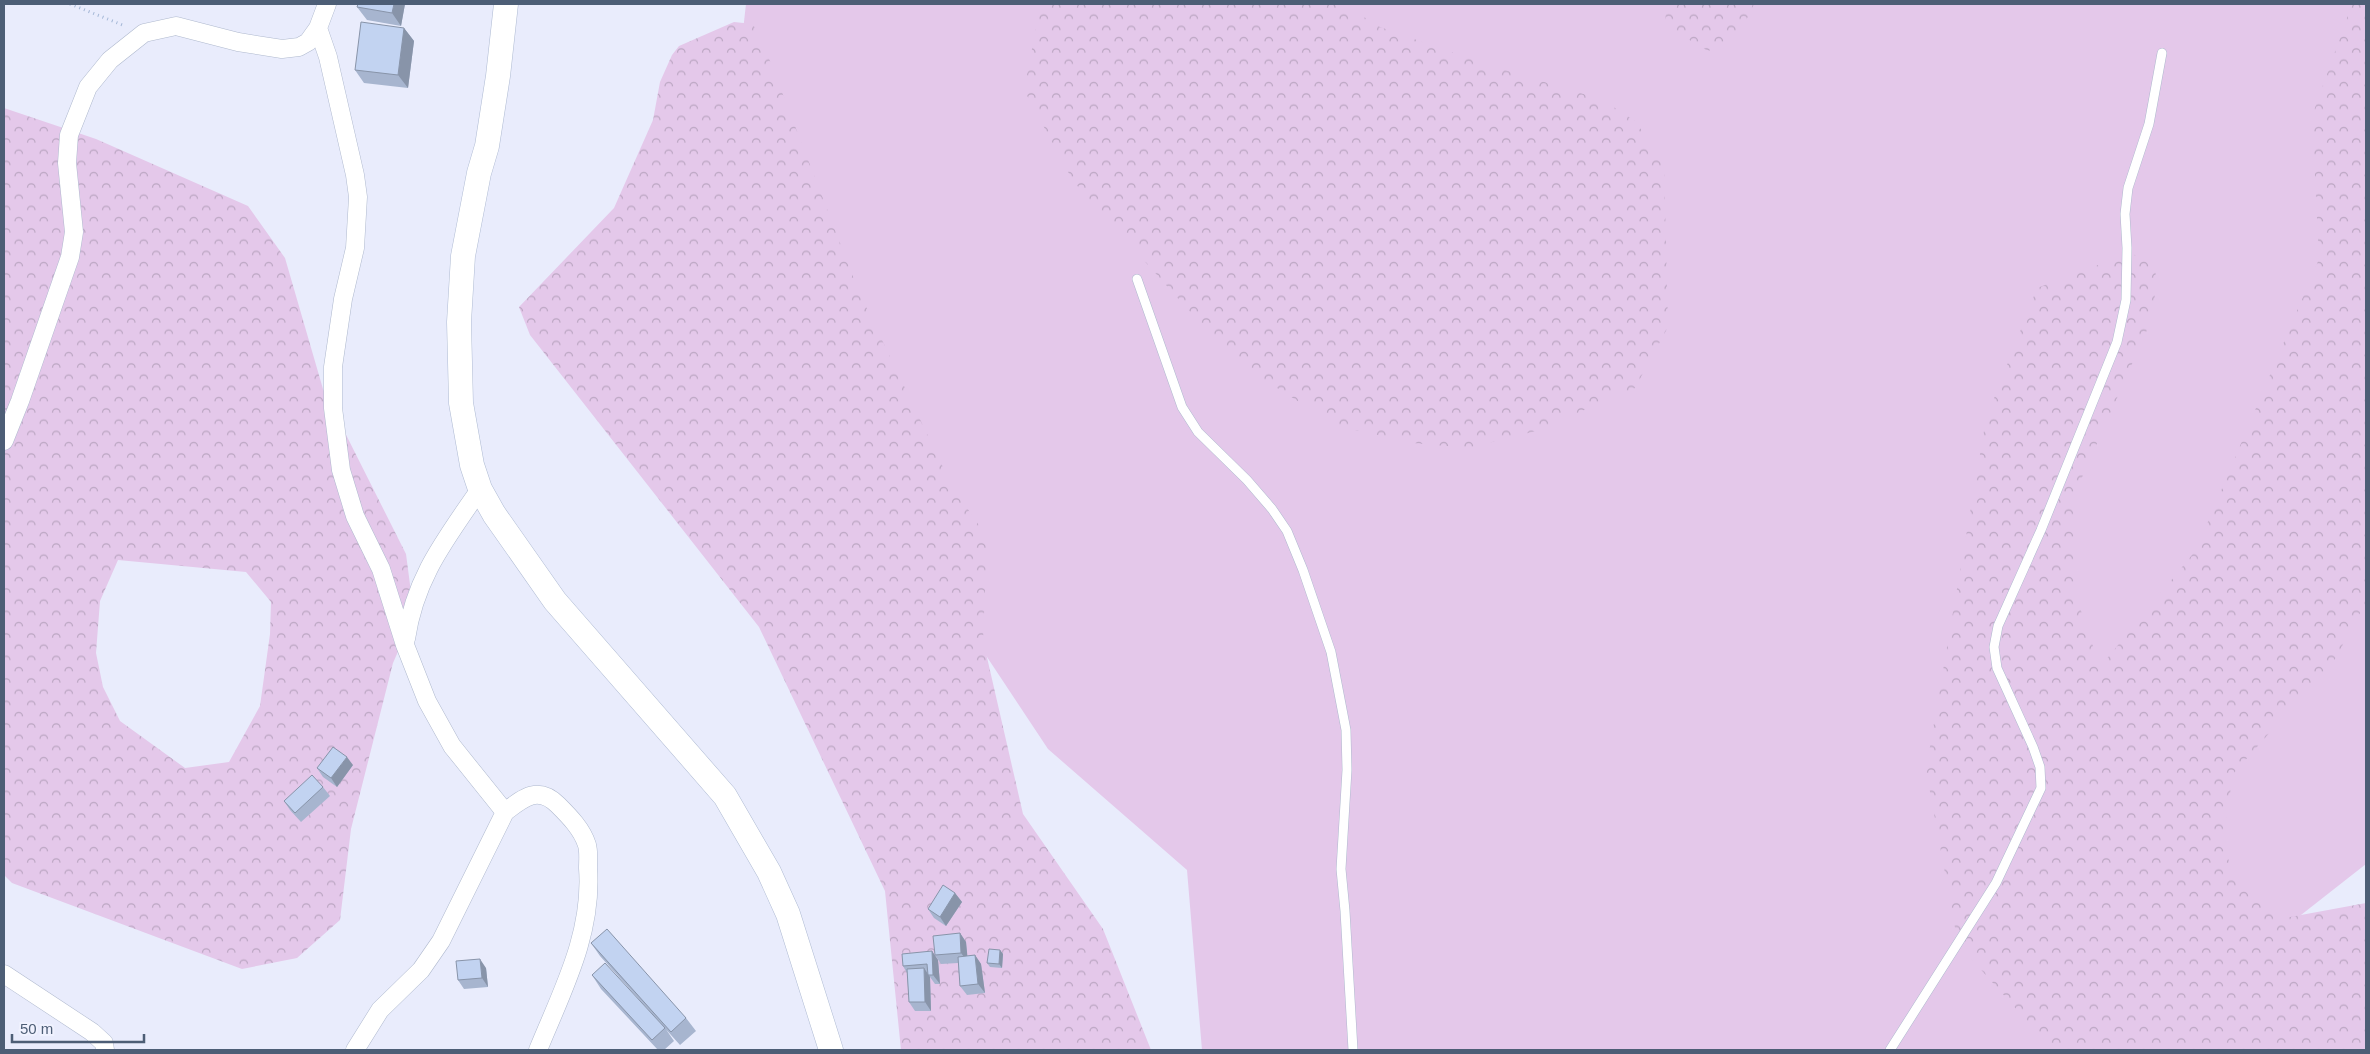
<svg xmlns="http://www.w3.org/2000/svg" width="2370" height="1054" viewBox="0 0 2370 1054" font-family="Arial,sans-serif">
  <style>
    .grass { fill: #e4c8ea }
    .forest { fill: url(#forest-crowns); fill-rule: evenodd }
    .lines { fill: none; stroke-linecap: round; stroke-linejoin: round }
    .lane-casing { stroke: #afb9ce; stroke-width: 10 }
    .street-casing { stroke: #afb9ce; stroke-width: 19 }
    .secondary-casing { stroke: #afbbd3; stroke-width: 25 }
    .path { stroke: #a4b7d6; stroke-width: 3; stroke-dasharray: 1 4; stroke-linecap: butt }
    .lane { stroke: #fff; stroke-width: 9 }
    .street { stroke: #fff; stroke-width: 18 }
    .secondary { stroke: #fff; stroke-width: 24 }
    .wall { fill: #a7b5cf }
    .shaded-wall { fill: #8894a9 }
    .building { fill: #c2d3f1; stroke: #8894a9 }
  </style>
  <defs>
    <pattern id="forest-crowns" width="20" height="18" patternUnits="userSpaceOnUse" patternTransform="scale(1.25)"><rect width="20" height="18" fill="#e4c8ea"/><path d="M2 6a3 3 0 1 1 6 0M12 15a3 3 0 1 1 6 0" fill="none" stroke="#bba6c2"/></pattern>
  </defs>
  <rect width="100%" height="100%" fill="#e9ecfc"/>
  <path class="grass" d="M 746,4 L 2366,4 L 2366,864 L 2186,1005 L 2152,1050 L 1202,1050 L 1187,870 L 1048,749 L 930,571 L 735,101 Z"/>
  <path class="forest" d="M 1043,4 L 1343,4 L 1380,27 L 1482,63 L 1603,100 L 1635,121 L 1664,162 L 1668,327 L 1635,388 L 1536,431 L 1468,448 L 1413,443 L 1337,426 L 1233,360 L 1073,181 L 1024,90 L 1039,13 Z
    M 1665,4 L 1754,4 L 1736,41 L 1708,51 L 1666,26 Z
    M 2352,4 L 2366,4 L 2366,602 L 2335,659 L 2233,774 L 2223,840 L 2233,876 L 2284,918 L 2366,903 L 2366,1050 L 2045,1050 L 2043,1039 L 1958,944 L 1926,770 L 1986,419 L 2037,288 L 2130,253 L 2156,264 L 2154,314 L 2076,491 L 2075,593 L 2100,667 L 2196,550 L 2319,259 L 2312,116 Z
    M 734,22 L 753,24 L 770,61 L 859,292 L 952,486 L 987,537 L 983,640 L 1023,814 L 1103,929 L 1151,1050 L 901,1050 L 885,891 L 759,627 L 530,335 L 519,307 L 614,208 L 653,120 L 660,82 L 672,55 L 679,46 Z
    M 4,108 L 96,139 L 248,206 L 285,258 L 323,389 L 406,554 L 414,615 L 393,663 L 351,829 L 340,920 L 297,958 L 242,969 L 12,883 L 4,875 ZM 118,560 L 246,572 L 271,602 L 270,634 L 260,706 L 229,762 L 185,768 L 120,721 L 103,687 L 96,653 L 100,601 Z"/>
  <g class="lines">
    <g class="lane-casing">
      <path id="lane" d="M 1137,279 L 1182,407 L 1198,432 L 1247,480 L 1272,509 L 1287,531 L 1303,570 L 1331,652 L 1346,730 L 1347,770 L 1341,869 L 1345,911 L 1353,1050
        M 1890,1050 L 1996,883 L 2041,788 L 2040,767 L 2033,747 L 1997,668 L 1994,647 L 1998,626 L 2041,530 L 2117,342 L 2126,300 L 2127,248 L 2125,214 L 2128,188 L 2149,124 L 2162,53"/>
    </g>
    <g class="street-casing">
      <path id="street" d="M 318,28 L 328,57 L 355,175 L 358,197 L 355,248 L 343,299 L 333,367 L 333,408 L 341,470 L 355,516 L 381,569 L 405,645 L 427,701 L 452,746 L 505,812
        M 4,441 L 20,401 L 70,257 L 74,232 L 67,163 L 69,135 L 88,87 L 110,60 L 144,33 L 176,26 L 238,42 L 282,49 L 299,47 L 308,42 L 318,28 L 327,4
        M 406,639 C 415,577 446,539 480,489
        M 4,974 L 92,1032 L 104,1043 L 105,1050
        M 355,1050 L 380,1010 L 421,970 L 441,941 L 505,812 C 523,798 538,785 558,805 C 569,816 582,829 587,845 C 589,852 588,861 588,868 C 593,934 562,991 538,1050"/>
    </g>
    <g class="secondary-casing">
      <path id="secondary" d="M 506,4 L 498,76 L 487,146 L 479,173 L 463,256 L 459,322 L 461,403 L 472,465 L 480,489 L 494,514 L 555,601 L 725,796 L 769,872 L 788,914 L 831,1050"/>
    </g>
    <path class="path" d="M 70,4 L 125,26"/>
    <use href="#lane" class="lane"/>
    <use href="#street" class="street"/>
    <use href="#secondary" class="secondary"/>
  </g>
  <path class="wall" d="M 405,4 L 401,26 L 367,20 L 357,7 Z
    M 404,28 L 414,41 L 408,88 L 364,83 L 355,70 Z
    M 353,765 L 337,787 L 323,777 L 317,768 Z
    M 323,787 L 330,796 L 301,822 L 290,810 L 284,801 Z
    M 955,893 L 962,902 L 946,926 L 934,918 L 928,909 Z
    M 960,933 L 966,942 L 967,956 L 975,955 L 981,964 L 985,993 L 967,995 L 960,986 L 958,963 L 941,964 L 935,955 Z
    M 591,943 L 686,1018 L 696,1031 L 680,1045 L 600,956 Z
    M 1000,950 L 1003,954 L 1002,968 L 990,967 L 987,963 Z
    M 932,951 L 938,960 L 940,984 L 935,984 L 930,977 L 931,1011 L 915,1011 L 909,1002 L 907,973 L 903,966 Z
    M 486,968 L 488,987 L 464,989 L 458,980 Z
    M 592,975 L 665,1028 L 674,1041 L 664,1050 L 658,1050 L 601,989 Z"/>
  <path class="shaded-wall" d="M 394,4 L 405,4 L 401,26 L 392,13 Z
    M 404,28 L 414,41 L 408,88 L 398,75 Z
    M 347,757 L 353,765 L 337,787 L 331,778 Z
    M 955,893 L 962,902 L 946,926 L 940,917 Z
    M 960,933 L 966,942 L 968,962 L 961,953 Z
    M 1000,950 L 1003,954 L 1002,968 L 999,964 Z
    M 932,951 L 938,960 L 940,984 L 933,975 Z
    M 975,955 L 981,964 L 985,993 L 978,984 Z
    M 480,959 L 486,968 L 488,987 L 482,978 Z
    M 924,968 L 930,977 L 931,1011 L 925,1002 Z"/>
  <path class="building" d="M 358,4 L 394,4 L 392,13 L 357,7 Z
    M 361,22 L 404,28 L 398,75 L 355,70 Z
    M 333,747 L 347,757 L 331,778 L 317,768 Z
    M 312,775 L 323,787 L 295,813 L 284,801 Z
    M 943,885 L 955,893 L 940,917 L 928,909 Z
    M 607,929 L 686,1018 L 671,1032 L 591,943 Z
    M 960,933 L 961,953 L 935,955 L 933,936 Z
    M 989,949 L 1000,950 L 999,964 L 987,963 Z
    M 932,951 L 933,975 L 928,975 L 927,964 L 903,966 L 902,954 Z
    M 975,955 L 978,984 L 960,986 L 958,957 Z
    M 480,959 L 482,978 L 458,980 L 456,961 Z
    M 605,963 L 665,1028 L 652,1040 L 592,975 Z
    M 924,968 L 925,1002 L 909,1002 L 907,969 Z"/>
  <rect width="2370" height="1054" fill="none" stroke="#4d5e76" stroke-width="10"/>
  <path d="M12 1034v8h132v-8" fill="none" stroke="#4d5e76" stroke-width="2.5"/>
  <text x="20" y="1034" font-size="15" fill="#4d5e76" stroke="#f0f2fe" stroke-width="4" paint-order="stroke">50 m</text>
</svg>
